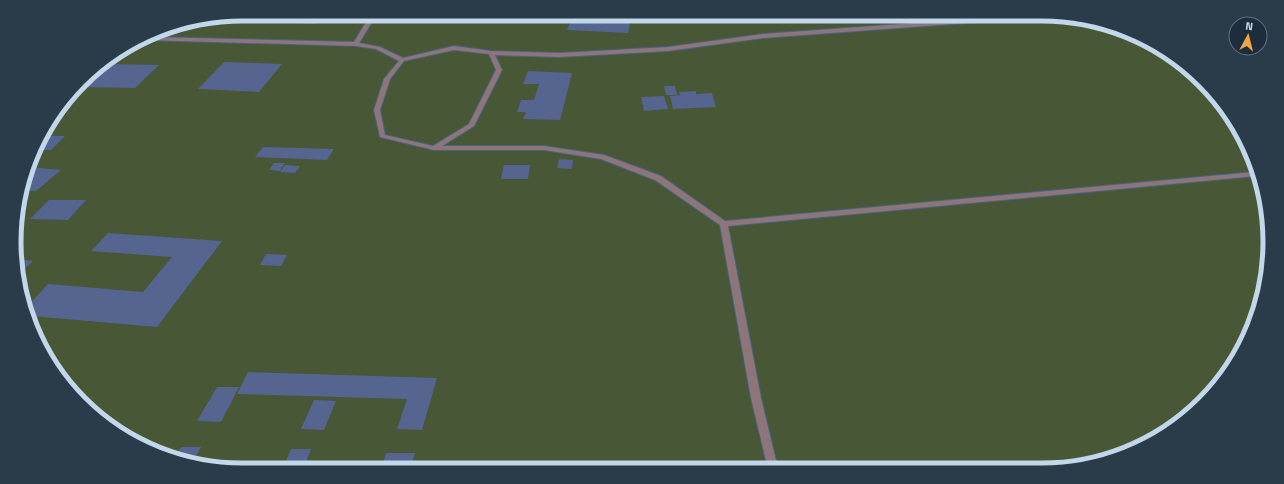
<svg xmlns="http://www.w3.org/2000/svg" width="1284" height="484" viewBox="0 0 1284 484" font-family="'Titillium Web',sans-serif">
  <style>
    .green { fill: #485736 }
    .building { fill: #55658f }
    .lines { fill: none; stroke-linecap: round; stroke-linejoin: round }
    .minor-casing { stroke: #446583; stroke-width: 2 }
    .minor { fill: #8e7579; fill-rule: evenodd }
    .rim { fill: none; stroke: #c3d7eb; stroke-width: 5 }
  </style>
  <rect width="100%" height="100%" fill="#244869"/>
  <path class="green" d="M 242,14 L 1042,14 L 1101,22 L 1181,61 L 1240,128 L 1268,212 L 1262,301 L 1239,356 L 1193,413 L 1143,447 L 1072,468 L 242,470 L 183,462 L 103,423 L 52,368 L 18,287 L 16,212 L 44,128 L 92,70 L 169,26 Z"/>
  <path class="building" d="M 274,14 L 326,14 L 316,24 L 266,22 Z
    M 425,14 L 507,14 L 507,19 L 424,15 Z
    M 572,17 L 631,19 L 628,33 L 567,30 Z
    M 224,62 L 282,64 L 259,92 L 198,89 Z
    M 104,64 L 159,65 L 135,88 L 78,87 L 92,70 Z
    M 528,71 L 572,73 L 560,120 L 523,119 L 526,112 L 517,112 L 521,100 L 534,100 L 539,84 L 523,84 Z
    M 664,86 L 675,86 L 677,95 L 666,95 Z
    M 696,91 L 696,94 L 712,93 L 716,107 L 673,109 L 670,96 L 680,95 L 679,92 Z
    M 664,96 L 668,109 L 644,111 L 641,97 Z
    M 42,136 L 65,136 L 51,150 L 37,150 Z
    M 263,147 L 334,149 L 327,160 L 255,157 Z
    M 559,159 L 573,160 L 572,169 L 557,168 Z
    M 274,163 L 285,163 L 280,171 L 269,170 Z
    M 285,165 L 300,166 L 295,173 L 280,172 Z
    M 504,165 L 530,165 L 528,179 L 501,179 Z
    M 31,167 L 61,170 L 36,191 L 23,190 Z
    M 49,200 L 86,200 L 68,220 L 30,219 Z
    M 108,233 L 222,241 L 157,327 L 31,316 L 27,307 L 48,284 L 143,292 L 172,257 L 91,251 Z
    M 266,254 L 287,255 L 281,266 L 260,265 Z
    M 18,259 L 33,261 L 18,275 Z
    M 248,372 L 437,378 L 422,430 L 397,429 L 407,399 L 237,394 Z
    M 217,387 L 239,387 L 221,422 L 197,421 Z
    M 314,400 L 336,401 L 324,430 L 301,429 Z
    M 181,447 L 201,447 L 192,463 L 183,462 L 175,458 Z
    M 291,449 L 311,449 L 303,470 L 282,470 Z
    M 386,453 L 415,453 L 410,470 L 381,470 Z"/>
  <g class="lines">
    <g class="minor-casing">
      <path id="minor" d="M 371,14 L 377,14 L 359,43 L 380,47 L 403,58 L 454,46 L 491,51 L 560,53 L 668,47 L 763,34 L 1039,14 L 1050,15 L 1047,17 L 763,38 L 668,51 L 560,57 L 495,55 L 502,70 L 474,126 L 442,146 L 544,146 L 604,155 L 661,176 L 725,221 L 1254,172 L 1256,176 L 728,226 L 761,398 L 778,469 L 768,469 L 751,398 L 720,225 L 655,180 L 601,159 L 544,150 L 434,150 L 380,137 L 374,110 L 384,79 L 399,61 L 376,49 L 356,46 L 144,40 L 149,37 L 354,42 ZM 454,50 L 489,54 L 496,70 L 469,124 L 433,146 L 385,135 L 380,110 L 390,79 L 404,61 Z"/>
    </g>
    <use href="#minor" class="minor"/>
  </g>
  <path d="M0 0H1284V484H0ZM242 21H1042A221 221 0 0 1 1263 242V242A221 221 0 0 1 1042 463H242A221 221 0 0 1 21 242V242A221 221 0 0 1 242 21Z" fill="#2a3b4a" fill-rule="evenodd"/>
  <path class="rim" d="M242 21H1042A221 221 0 0 1 1263 242V242A221 221 0 0 1 1042 463H242A221 221 0 0 1 21 242V242A221 221 0 0 1 242 21Z"/>
  <g transform="translate(1248 36) rotate(7)"><circle r="19" fill="#1d2d3c" stroke="#5f7182"/>
  <path d="M0-3L7 15L0 10L-7 15Z" fill="#f3a443"/>
  <text y="-6" font-size="11" font-weight="bold" text-anchor="middle" fill="#c3d7eb">N</text>
  </g>
</svg>
